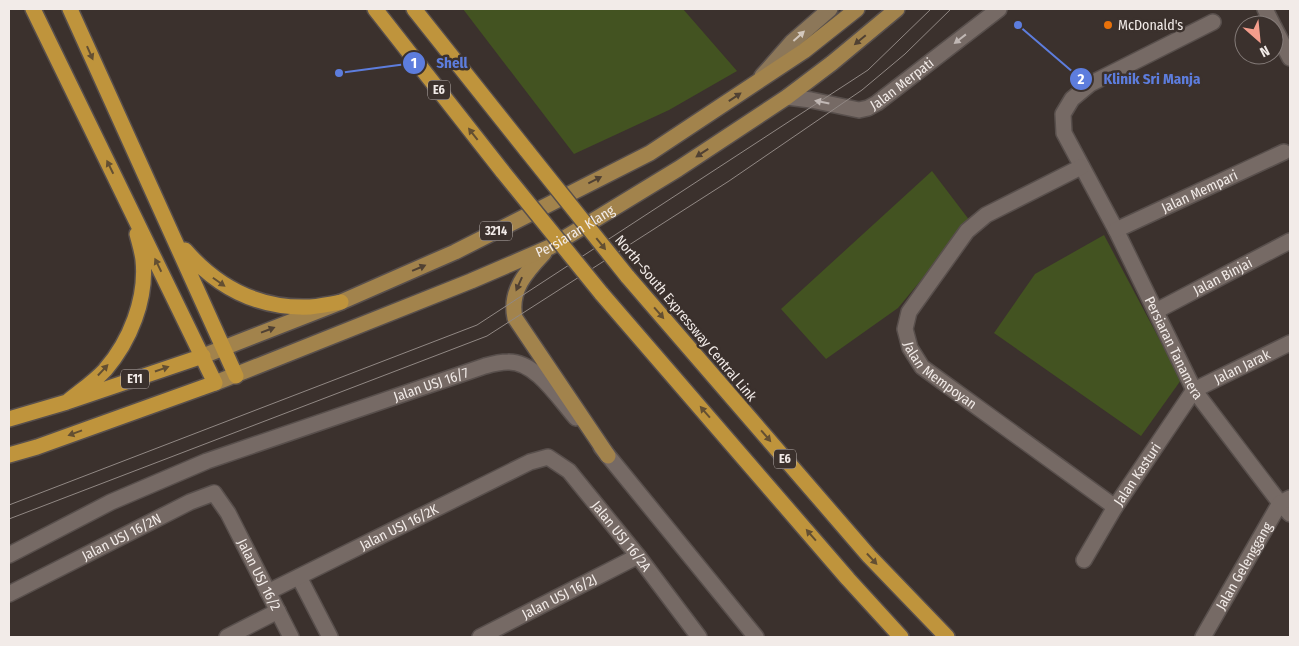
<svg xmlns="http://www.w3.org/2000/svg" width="1299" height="646" viewBox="0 0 1299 646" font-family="'Fira Sans Condensed',sans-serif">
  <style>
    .green { fill: #435321 }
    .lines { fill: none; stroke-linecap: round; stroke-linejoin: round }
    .street-casing { stroke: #584f4c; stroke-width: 18 }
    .secondary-casing { stroke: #584f4c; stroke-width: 18 }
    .primary-casing { stroke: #584f4c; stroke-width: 18 }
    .highway-casing { stroke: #584f4c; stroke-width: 18 }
    .street { stroke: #766a65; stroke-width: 15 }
    .secondary { stroke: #8c7759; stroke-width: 15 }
    .primary { stroke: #a2834c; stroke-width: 15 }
    .highway { stroke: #bf943c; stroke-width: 15 }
    .tram { stroke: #918884; stroke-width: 1 }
    .highway-bridge-casing { stroke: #584f4c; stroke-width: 18; stroke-linecap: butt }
    .highway-bridge { stroke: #bf943c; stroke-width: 15 }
    .oneway { fill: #d3c8bd }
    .oneway2 { fill: #c0b7b4 }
    .oneway3 { fill: #504133 }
    .oneway4 { fill: #634f32 }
    .food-dot { fill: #e8710a; stroke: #3b312d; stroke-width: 2 }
    .labels { text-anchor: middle; stroke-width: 5; stroke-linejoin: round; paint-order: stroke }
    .shield { fill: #3b312d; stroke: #bbb3b0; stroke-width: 1 }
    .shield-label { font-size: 12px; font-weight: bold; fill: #f2ebe8 }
    .poi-label { font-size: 14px; fill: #f2ebe8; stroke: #3b312d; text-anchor: start }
    .street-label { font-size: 14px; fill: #f2ebe8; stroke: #3b312d }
    .leader { fill: none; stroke: #5d7ddd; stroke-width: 2 }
    .callout-dot { fill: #5d7ddd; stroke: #3b312d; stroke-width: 2 }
    .mark-label { font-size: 15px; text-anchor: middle; font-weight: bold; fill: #fff }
    .callout-label { font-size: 15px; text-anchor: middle; font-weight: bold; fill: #5d7ddd; stroke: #3b312d; stroke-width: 5; stroke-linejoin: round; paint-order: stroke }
  </style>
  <rect width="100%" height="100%" fill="#3b312d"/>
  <path class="green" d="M 463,9 L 683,9 L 737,71 L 669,110 L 574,154 Z
    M 932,171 L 970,221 L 898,308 L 826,359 L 781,309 Z
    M 1104,235 L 1181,380 L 1141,436 L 994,333 L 1035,274 Z"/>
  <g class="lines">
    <g class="street-casing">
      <g id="street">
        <path d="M 1265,9 L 1273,25"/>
        <path id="s1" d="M 1213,22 L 1090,84 L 1072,99 L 1063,114 L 1064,133 L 1116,230 L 1194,390 L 1280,503 L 1290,514"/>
        <path d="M 1274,27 L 1290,58"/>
        <path id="s2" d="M 787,97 L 811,100 L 859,110 L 868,108 L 877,103 L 999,9"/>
        <path id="s3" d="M 1081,167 L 986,215 L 967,231 L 909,312 L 905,329 L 910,348 L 922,367 L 1115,507"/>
        <path id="s4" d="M 1116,230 L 1284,152"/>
        <path id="s5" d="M 1156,311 L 1290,241"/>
        <path d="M 601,447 L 756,637"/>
        <path id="s6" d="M 9,555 L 111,502 L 207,461 L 485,366 C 492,364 501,362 508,362 C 536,361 559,399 576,418"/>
        <path id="s7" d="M 1084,560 L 1115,507 L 1194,390 L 1290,343"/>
        <path d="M 299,577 L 330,637"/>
        <path id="s8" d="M 268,592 L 530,462 L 548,457 L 569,471 L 638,556 L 699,637"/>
        <path id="s9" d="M 9,594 L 190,502 L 214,493 L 228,513 L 291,637"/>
        <path d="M 227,637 L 278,611"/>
        <path id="s10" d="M 480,637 L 638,556"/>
        <path id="s11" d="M 1203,637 L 1280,503 L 1290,498"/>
      </g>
    </g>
    <g class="secondary-casing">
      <path id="secondary" d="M 762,76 L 792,42 L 830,9"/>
    </g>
    <g class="primary-casing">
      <g id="primary">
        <path d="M 544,253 C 526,272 509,291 515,318 L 608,456"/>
        <path d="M 203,356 L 341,302 L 455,252 L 650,153 L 804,51 L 857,9"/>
        <path id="s12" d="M 215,383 L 471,281 L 550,247 L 678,169 L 787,97 L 832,63 L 897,9"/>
      </g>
    </g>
    <g class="highway-casing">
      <path id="highway" d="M 70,9 L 236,376
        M 375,9 L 503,172
        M 414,9 L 527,151
        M 185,250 C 218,288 258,309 310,307 C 320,306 331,304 341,302
        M 627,276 L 869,556 L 947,637
        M 601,293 L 848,579 L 901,637
        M 67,402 C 79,392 94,382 105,370 C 130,341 147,299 143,260 C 142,251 139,242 137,234
        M 9,419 L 67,402 L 203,356
        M 9,455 L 37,447 L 215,383 L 33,9"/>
    </g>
    <use href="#street" class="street"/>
    <use href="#secondary" class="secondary"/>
    <use href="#primary" class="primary"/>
    <use href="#highway" class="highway"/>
    <path class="tram" d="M 9,505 L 477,325 L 868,70 L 931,9
      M 9,519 L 487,336 L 729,181 L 862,90 L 905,54 L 951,9"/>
    <g class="highway-bridge-casing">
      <path id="highway-bridge" d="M 527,151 L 627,276
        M 503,172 L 601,293"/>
    </g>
    <use href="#highway-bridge" class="highway-bridge"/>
  </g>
  <defs><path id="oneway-solid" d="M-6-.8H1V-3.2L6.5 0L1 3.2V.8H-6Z" transform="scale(1.25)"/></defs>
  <use class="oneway" href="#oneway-solid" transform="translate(799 36) rotate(-42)"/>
  <g class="oneway2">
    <use href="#oneway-solid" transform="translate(960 39) rotate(142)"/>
    <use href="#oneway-solid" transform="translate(822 102) rotate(-169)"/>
  </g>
  <g class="oneway3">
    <use href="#oneway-solid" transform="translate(860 40) rotate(140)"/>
    <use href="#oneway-solid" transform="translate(735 97) rotate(-34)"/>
    <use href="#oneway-solid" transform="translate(702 153) rotate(147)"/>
    <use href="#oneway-solid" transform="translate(595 180) rotate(-27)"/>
    <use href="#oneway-solid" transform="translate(419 268) rotate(-23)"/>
    <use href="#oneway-solid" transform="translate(519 284) rotate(114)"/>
    <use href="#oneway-solid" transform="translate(268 330) rotate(-21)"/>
  </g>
  <g class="oneway4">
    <use href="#oneway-solid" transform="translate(90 53) rotate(66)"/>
    <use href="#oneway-solid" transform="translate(473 134) rotate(-128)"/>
    <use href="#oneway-solid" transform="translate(110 167) rotate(-116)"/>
    <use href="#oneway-solid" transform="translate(601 244) rotate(51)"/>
    <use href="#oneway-solid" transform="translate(158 265) rotate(-116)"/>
    <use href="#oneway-solid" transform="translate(219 282) rotate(35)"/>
    <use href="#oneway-solid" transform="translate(659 313) rotate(49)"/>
    <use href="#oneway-solid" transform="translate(162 369) rotate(-19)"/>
    <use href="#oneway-solid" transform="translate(103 370) rotate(-47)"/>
    <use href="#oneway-solid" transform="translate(705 412) rotate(-131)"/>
    <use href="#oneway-solid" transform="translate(75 433) rotate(160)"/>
    <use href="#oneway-solid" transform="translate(766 436) rotate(49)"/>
    <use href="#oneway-solid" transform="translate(811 535) rotate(-131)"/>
    <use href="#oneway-solid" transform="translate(872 559) rotate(47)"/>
  </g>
  <circle class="food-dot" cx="1108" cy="25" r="5"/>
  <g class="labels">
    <g class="shield">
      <rect x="428" y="80.5" width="22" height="19" rx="4"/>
      <rect x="480" y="221.5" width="32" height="19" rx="4"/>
      <rect x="121" y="369.5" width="28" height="19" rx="4"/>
      <rect x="774" y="449.5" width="22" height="19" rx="4"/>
    </g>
    <g class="shield-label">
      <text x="439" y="94">E6</text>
      <text x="496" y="235">3214</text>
      <text x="135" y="383">E11</text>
      <text x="785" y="463">E6</text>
    </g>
    <g class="poi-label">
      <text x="1118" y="30">McDonald's</text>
    </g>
    <g class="street-label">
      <text dy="5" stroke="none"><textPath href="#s2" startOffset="124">Jalan Merpati</textPath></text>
      <text dy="5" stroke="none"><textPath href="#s4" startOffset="92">Jalan Mempari</textPath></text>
      <text dy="5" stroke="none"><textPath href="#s12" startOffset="391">Persiaran Klang</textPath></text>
      <text dy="5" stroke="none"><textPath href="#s5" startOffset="75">Jalan Binjai</textPath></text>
      <text transform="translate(686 318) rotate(50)" y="5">North–South Expressway Central Link</text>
      <text dy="5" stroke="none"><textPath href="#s1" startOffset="439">Persiaran Tanamera</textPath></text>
      <text dy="5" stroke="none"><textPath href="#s7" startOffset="256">Jalan Jarak</textPath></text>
      <text dy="5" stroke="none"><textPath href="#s3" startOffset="309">Jalan Mempoyan</textPath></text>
      <text dy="5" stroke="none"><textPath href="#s6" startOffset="456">Jalan USJ 16/7</textPath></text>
      <text dy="5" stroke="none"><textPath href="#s7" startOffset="101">Jalan Kasturi</textPath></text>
      <text dy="5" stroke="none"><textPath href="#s8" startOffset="146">Jalan USJ 16/2K</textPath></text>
      <text dy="5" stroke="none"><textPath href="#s8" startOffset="420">Jalan USJ 16/2A</textPath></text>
      <text dy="5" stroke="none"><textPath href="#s9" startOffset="126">Jalan USJ 16/2N</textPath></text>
      <text dy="5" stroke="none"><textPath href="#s11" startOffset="82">Jalan Gelenggang</textPath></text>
      <text dy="5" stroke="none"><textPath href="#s9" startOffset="322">Jalan USJ 16/2</textPath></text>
      <text dy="5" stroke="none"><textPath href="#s10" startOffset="89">Jalan USJ 16/2J</textPath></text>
    </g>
  </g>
  <path class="leader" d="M339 73L414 63M1018 25L1081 79"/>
  <g class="callout-dot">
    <circle cx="339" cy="73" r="5"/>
    <circle cx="1018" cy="25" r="5"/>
    <circle cx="414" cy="63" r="12"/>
    <circle cx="1081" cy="79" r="12"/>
  </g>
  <g class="mark-label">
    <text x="414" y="68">1</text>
    <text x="1081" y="84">2</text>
  </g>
  <g class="callout-label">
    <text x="452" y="68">Shell</text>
    <text x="1152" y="84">Klinik Sri Manja</text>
  </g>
  <rect width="1299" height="646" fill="none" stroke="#f2ebe8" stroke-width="20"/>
  <g transform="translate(1259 40) rotate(153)"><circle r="24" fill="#3b312d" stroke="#847b78"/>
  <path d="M0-4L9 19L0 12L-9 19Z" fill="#f49d8c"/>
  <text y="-8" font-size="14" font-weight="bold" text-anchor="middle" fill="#f2ebe8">N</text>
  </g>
</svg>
